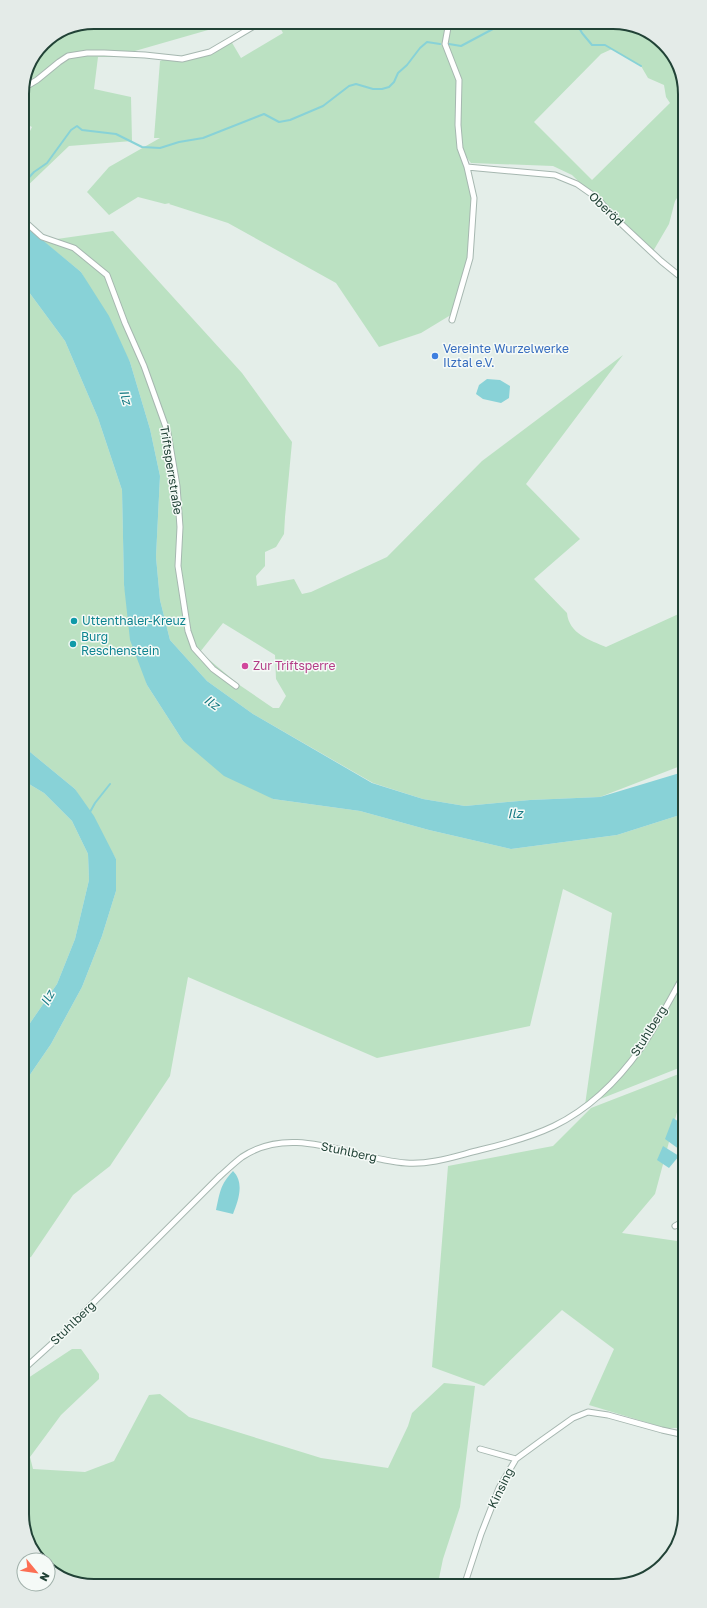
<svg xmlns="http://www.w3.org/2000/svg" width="707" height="1608" viewBox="0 0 707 1608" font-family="'Golos Text',sans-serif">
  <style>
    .green { fill: #bbe1c2; fill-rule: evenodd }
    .water { fill: #88d2d7 }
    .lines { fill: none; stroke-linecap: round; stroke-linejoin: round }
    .stream { stroke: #88d2d7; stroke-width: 2 }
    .street-casing { stroke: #a6b7b0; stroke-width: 7 }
    .street { stroke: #fff; stroke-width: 5 }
    .shop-dot { fill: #3f7fe0; stroke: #f5faf7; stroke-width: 1.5 }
    .culture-dot { fill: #0f9aa8; stroke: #f5faf7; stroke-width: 1.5 }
    .hotel-dot { fill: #d1479c; stroke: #f5faf7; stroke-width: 1.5 }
    .labels { text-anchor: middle; stroke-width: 3; stroke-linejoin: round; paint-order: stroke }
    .street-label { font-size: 12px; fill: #214236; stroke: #f5faf7 }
    .shop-label { font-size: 12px; fill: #366cbe; stroke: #f5faf7; text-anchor: start }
    .culture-label { font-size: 12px; fill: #0d838f; stroke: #f5faf7; text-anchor: start }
    .hotel-label { font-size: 12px; fill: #b23c85; stroke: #f5faf7; text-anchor: start }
    .water-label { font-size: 13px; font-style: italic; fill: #167a83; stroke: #f5faf7 }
    .rim { fill: none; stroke: #214236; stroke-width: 2 }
  </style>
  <rect width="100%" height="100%" fill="#e4eee9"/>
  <path class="green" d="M 94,22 L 229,22 L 222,26 L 121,55 L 120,57 L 98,57 L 94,89 L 131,97 L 132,141 L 69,146 L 22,191 L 22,147 L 32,127 L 22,122 L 22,89 L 43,43 L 67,27 Z
    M 277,22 L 618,22 L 657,37 L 681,71 L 681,192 L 675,201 L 669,224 L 652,253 L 572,175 L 553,166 L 471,163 L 461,150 L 474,198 L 470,247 L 454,313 L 421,333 L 379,347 L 336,283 L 228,223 L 169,204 L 170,203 L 165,204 L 138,197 L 109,215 L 87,192 L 109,167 L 160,138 L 154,138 L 160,61 L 167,58 L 198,56 L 231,41 L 241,58 L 283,33 ZM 612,49 L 641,66 L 648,78 L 664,85 L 666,97 L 670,103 L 592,180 L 534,122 L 601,54 Z
    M 113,231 L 242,373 L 292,442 L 285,517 L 284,534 L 276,547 L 265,552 L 265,566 L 256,576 L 257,586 L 294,579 L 302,594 L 311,592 L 387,557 L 482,461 L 623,355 L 526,484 L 580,539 L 534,579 L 567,613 C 569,634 590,640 606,647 L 683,612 L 683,765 L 600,797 L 530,800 L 465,806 L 423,799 L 373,783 L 253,714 L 207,681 L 170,640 L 160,600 L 156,557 L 160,476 L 150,429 L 130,362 L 81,272 L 43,241 ZM 223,623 L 275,655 L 276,679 L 286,696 L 279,708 L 273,708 L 238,684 L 200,652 Z
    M 23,284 L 65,341 L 98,418 L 122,490 L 124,585 L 147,685 L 183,741 L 273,799 L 360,811 L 429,830 L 511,849 L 617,835 L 683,814 L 684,1066 L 585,1105 L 612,913 L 563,889 L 530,1026 L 377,1058 L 188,977 L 170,1076 L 110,1166 L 73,1195 L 31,1257 L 25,1259 L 25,1082 L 51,1044 L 82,987 L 102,936 L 116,891 L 116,859 L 75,789 L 24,747 L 23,332 L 28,342 L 30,340 L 23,326 Z
    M 24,781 L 44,793 L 72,821 L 88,854 L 89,880 L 75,939 L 57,984 L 28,1026 L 25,1035 Z
    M 684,1072 L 684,1086 L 655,1194 L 622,1233 L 684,1242 L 685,1428 L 665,1428 L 589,1405 L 614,1349 L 562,1310 L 484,1386 L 432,1367 L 448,1166 L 553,1146 L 591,1108 Z
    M 72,1349 L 81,1349 L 99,1374 L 99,1379 L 61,1415 L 30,1457 L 33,1469 L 85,1472 L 114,1461 L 149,1395 L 160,1394 L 189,1417 L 321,1458 L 388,1468 L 408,1426 L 412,1413 L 444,1383 L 475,1386 L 460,1507 L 443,1559 L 438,1583 L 89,1586 L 50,1571 L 48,1568 L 48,1560 L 42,1560 L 26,1537 L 25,1380 Z"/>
  <path class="water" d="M 22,223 L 81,272 L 109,316 L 130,362 L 150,429 L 160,476 L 156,557 L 160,600 L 170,640 L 207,681 L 253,714 L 372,783 L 423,799 L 465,806 L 530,800 L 600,797 L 683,772 L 683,814 L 617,835 L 511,849 L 429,830 L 360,811 L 273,799 L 224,776 L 183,741 L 147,685 L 130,640 L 124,585 L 122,490 L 98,418 L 65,341 L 23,284 Z
    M 487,379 L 500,380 L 510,386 L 509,398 L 501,403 L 483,399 L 476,394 L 479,385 Z
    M 24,747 L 75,789 L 94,816 L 116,859 L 116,891 L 102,936 L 82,987 L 51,1044 L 25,1082 L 25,1035 L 28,1026 L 57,984 L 75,939 L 89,880 L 88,854 L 72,821 L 44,793 L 24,781 Z
    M 673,1118 L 684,1125 L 683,1152 L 665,1139 Z
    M 663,1146 L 679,1156 L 669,1168 L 657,1160 Z
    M 233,1171 C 245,1183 238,1201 233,1214 L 216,1210 C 220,1192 220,1185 233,1171 Z"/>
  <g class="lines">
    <path class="stream" d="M 576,22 L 582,33 L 592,45 L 605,45 L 641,66
      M 449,44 L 461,46 L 506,22
      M 22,185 L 34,172 L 47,163 L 71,130 L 77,126 L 82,130 L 116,134 L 142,147 L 160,148 L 179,142 L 203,138 L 264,114 L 279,122 L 290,120 L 323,106 L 349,86 L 356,84 L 373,89 L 382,89 L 389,87 L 394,82 L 398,73 L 407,65 L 420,48 L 427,42 L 440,44
      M 90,812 L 95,803 L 110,784"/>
    <g class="street-casing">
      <path id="street" d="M 449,22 L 445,44 L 459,80 L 458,125 L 460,148 L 467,167 L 474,198 L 470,258 L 452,320
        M 22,89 L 37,80 L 59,62 L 68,56 L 87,53 L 104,53 L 145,55 L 182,59 L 210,52 L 261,22
        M 467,167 L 555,175 L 577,184 L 597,198 L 615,218 L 661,261 L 682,278
        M 22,219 L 42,237 L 74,248 L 107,275 L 125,323 L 144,366 L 168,433 L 177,486 L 180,527 L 178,566 L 188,631 L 194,648 L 213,669 L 236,686
        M 675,1226 L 684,1221
        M 25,1368 L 57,1339 L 219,1177 C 227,1170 234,1163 242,1157 C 293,1123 352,1159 406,1163 C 431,1165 456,1156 480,1150 C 505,1144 531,1137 554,1126 C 589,1109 619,1079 641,1048 C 657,1025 670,999 684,975
        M 480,1449 L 516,1459
        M 465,1583 L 481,1534 L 499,1488 L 516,1459 L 542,1440 L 573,1418 L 588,1412 L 608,1415 L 662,1430 L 685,1435"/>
    </g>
    <use href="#street" class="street"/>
  </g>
  <circle class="shop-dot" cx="435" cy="356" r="4"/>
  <g class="culture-dot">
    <circle cx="74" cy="621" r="4"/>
    <circle cx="73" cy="644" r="4"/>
  </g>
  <circle class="hotel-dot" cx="245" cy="666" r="4"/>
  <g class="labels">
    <g class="street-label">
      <text transform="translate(606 209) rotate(44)" y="4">Oberöd</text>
      <text transform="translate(171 470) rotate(81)" y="4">Triftsperrstraße</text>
      <text transform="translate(649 1031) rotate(-58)" y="4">Stuhlberg</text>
      <text transform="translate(349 1152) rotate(12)" y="4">Stuhlberg</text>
      <text transform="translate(73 1323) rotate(-44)" y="4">Stuhlberg</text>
      <text transform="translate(501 1488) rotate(-64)" y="4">Kinsing</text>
    </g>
    <g class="shop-label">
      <text x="443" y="353">Vereinte Wurzelwerke<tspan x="443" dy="14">Ilztal e.V.</tspan></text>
    </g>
    <g class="culture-label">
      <text x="82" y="625">Uttenthaler-Kreuz</text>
      <text x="81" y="641">Burg<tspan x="81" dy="14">Reschenstein</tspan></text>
    </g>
    <g class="hotel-label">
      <text x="253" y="670">Zur Triftsperre</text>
    </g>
    <g class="water-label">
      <text transform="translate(126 397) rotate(72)" y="5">Ilz</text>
      <text transform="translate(212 702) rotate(34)" y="5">Ilz</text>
      <text transform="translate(515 813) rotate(-1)" y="5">Ilz</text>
      <text transform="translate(47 998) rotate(-62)" y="5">Ilz</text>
    </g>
  </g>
  <path d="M0 0H707V1608H0ZM94 29H613A65 65 0 0 1 678 94V1514A65 65 0 0 1 613 1579H94A65 65 0 0 1 29 1514V94A65 65 0 0 1 94 29Z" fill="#e4ebe8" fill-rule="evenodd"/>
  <path class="rim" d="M94 29H613A65 65 0 0 1 678 94V1514A65 65 0 0 1 613 1579H94A65 65 0 0 1 29 1514V94A65 65 0 0 1 94 29Z"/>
  <g transform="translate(36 1572) rotate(119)"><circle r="19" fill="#f5faf7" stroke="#a0b0aa"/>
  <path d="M0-3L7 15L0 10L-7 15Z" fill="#fc6f54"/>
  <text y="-6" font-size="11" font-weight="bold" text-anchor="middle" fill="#214236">N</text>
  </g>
</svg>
